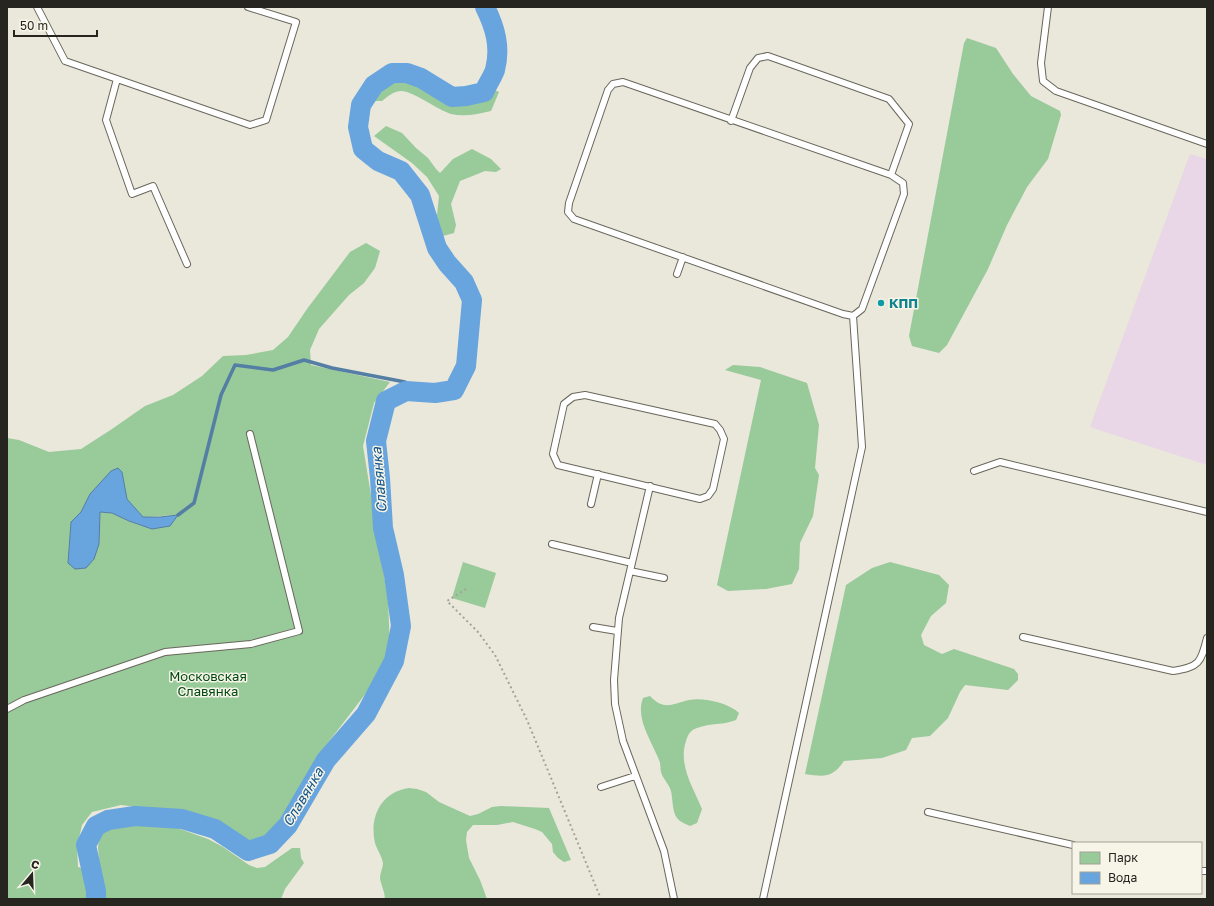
<svg xmlns="http://www.w3.org/2000/svg" width="1214" height="906" viewBox="0 0 1214 906" font-family="'Golos Text',sans-serif">
  <style>
    .industrial { fill: #e9d6e6 }
    .green { fill: #98ca9a; fill-rule: evenodd }
    .water { fill: #68a4dd; stroke: #547ea4 }
    .lines { fill: none; stroke-linecap: round; stroke-linejoin: round }
    .stream { stroke: #547ea4; stroke-width: 3.5 }
    .river { stroke: #68a4dd; stroke-width: 20 }
    .lane-casing { stroke: #69665c; stroke-width: 8 }
    .path { stroke: #a5a399; stroke-width: 2; stroke-dasharray: 2 3; stroke-linecap: butt }
    .lane { stroke: #fff; stroke-width: 6 }
    .culture-dot { fill: #0f9aa8; stroke: #f7f4e8; stroke-width: 1.5 }
    .labels { text-anchor: middle; stroke-width: 3; stroke-linejoin: round; paint-order: stroke }
    .culture-label { font-size: 13px; font-weight: bold; fill: #0d838f; stroke: #f7f4e8; text-anchor: start }
    .park-label { font-size: 13px; fill: #004912; stroke: #f7f4e8 }
    .water-label { font-size: 14px; font-style: italic; fill: #115489; stroke: #f7f4e8 }
  </style>
  <rect width="100%" height="100%" fill="#eae7db"/>
  <path class="industrial" d="M 1190,154 L 1207,159 L 1207,465 L 1090,427 Z"/>
  <path class="green" d="M 967,38 L 996,48 L 1013,74 L 1031,96 L 1060,111 L 1061,115 L 1048,159 L 1027,187 L 1007,225 L 988,269 L 947,345 L 939,353 L 912,346 L 909,336 L 964,43 Z
    M 394,79 L 416,81 L 438,97 L 462,102 L 484,98 L 490,88 L 499,92 L 491,111 C 478,114 465,117 451,114 C 438,110 413,91 401,91 C 394,91 387,97 382,101 L 373,101 L 376,89 Z
    M 386,126 L 402,133 L 416,148 L 428,158 L 436,169 L 440,173 L 453,159 L 472,149 L 491,159 L 501,169 L 496,172 L 485,171 L 460,181 L 451,204 L 456,225 L 454,233 L 443,236 L 439,228 L 437,215 L 439,196 L 427,177 L 412,163 L 374,136 Z
    M 366,243 L 380,251 L 375,268 L 364,283 L 349,295 L 319,329 L 310,350 L 311,365 L 390,382 L 374,403 L 363,446 L 388,600 L 390,648 L 373,684 L 324,748 L 286,822 L 271,835 L 256,843 L 241,839 L 220,824 L 167,811 L 121,805 L 92,812 L 82,825 L 77,847 L 78,867 L 85,869 L 89,888 L 89,899 L 7,899 L 7,438 L 19,440 L 49,452 L 81,449 L 112,429 L 145,406 L 173,395 L 202,376 L 223,356 L 246,355 L 273,350 L 288,337 L 307,309 L 350,252 ZM 111,471 L 122,472 L 127,499 L 143,517 L 178,515 L 152,529 L 129,521 L 112,513 L 100,512 L 98,526 L 68,563 L 71,522 L 81,512 Z
    M 733,365 L 760,367 L 807,383 L 819,425 L 815,468 L 819,475 L 813,516 L 800,543 L 799,569 L 792,584 L 766,589 L 728,591 L 717,585 L 761,380 L 725,370 Z
    M 463,562 L 496,573 L 485,608 L 452,598 Z
    M 890,562 L 939,575 L 949,585 L 946,603 L 931,616 L 921,635 L 924,645 L 942,654 L 954,649 L 1014,669 L 1018,674 L 1018,680 L 1008,690 L 965,685 L 960,692 L 948,718 L 930,736 L 912,738 L 906,750 L 882,758 L 844,761 C 832,778 825,777 805,774 L 846,585 L 872,568 Z
    M 650,696 C 664,711 672,704 689,700 C 703,697 729,703 739,713 L 736,720 C 724,725 710,723 697,728 C 690,730 688,735 686,741 C 678,765 693,787 702,809 L 697,823 L 690,826 C 686,824 680,822 677,818 C 672,811 673,800 671,791 C 669,784 663,779 661,772 C 660,768 661,764 659,760 C 652,741 635,719 643,698 Z
    M 409,788 L 417,789 L 426,792 L 439,802 L 470,816 L 478,814 L 492,807 L 501,806 L 549,808 L 571,860 L 564,862 L 558,858 L 553,852 L 552,844 L 542,832 L 535,829 L 513,822 L 497,825 L 473,825 L 467,832 L 466,840 L 469,858 L 480,880 L 487,899 L 385,899 C 385,892 381,885 380,878 C 380,873 383,868 383,863 C 382,856 377,850 375,843 C 369,817 381,792 409,788 Z
    M 156,823 L 161,825 L 169,825 L 208,839 L 223,847 L 249,865 L 257,868 L 265,867 L 292,848 L 300,848 L 301,858 L 304,863 L 285,889 L 281,899 L 102,899 L 98,848 L 99,837 L 104,829 L 116,824 Z"/>
  <path class="water" d="M 118,468 L 122,472 L 127,499 L 143,517 L 160,517 L 178,515 L 170,526 L 152,529 L 129,521 L 112,513 L 100,512 L 99,544 L 94,559 L 86,568 L 75,569 L 68,563 L 71,522 L 81,512 L 90,494 L 111,471 Z"/>
  <g class="lines">
    <path class="stream" d="M 178,515 L 194,503 L 221,395 L 235,365 L 273,370 L 304,360 L 332,368 L 405,382 L 414,392"/>
    <path class="river" d="M 96,899 L 96,891 L 86,845 L 96,826 L 108,820 L 135,816 L 182,819 L 215,829 L 248,851 L 270,844 L 288,825 L 326,760 L 366,714 L 394,661 L 401,626 L 394,575 L 383,528 L 380,478 L 376,441 L 386,401 L 406,391 L 435,393 L 454,390 L 466,366 L 472,300 L 464,282 L 447,263 L 437,248 L 420,195 L 401,171 L 378,161 L 363,149 L 358,127 L 361,105 L 374,85 L 392,73 L 407,73 L 421,78 L 452,97 L 466,96 L 484,92 C 487,85 492,78 495,70 C 501,47 495,27 485,7"/>
    <g class="lane-casing">
      <path id="lane" d="M 37,7 L 65,61 L 250,125 L 266,120 L 296,22 L 248,7
        M 1048,7 L 1041,63 L 1043,81 L 1056,91 L 1207,144
        M 117,79 L 106,120 L 132,194 L 153,186 L 187,264
        M 731,121 L 750,68 L 758,58 L 768,56 L 889,99 L 909,124 L 891,175
        M 677,274 L 683,257
        M 585,395 L 715,424 L 720,430 L 724,439 L 713,489 L 708,496 L 700,499 L 558,465 L 553,454 L 564,404 L 573,397 Z
        M 974,471 L 1000,462 L 1207,512
        M 650,486 L 619,618 L 614,680 L 615,704 L 623,741 L 664,851 L 674,899
        M 591,504 L 598,474
        M 552,544 L 632,563
        M 630,571 L 664,578
        M 593,627 L 617,631
        M 1023,637 L 1173,671 C 1199,667 1201,663 1207,638
        M 7,709 L 24,700 L 165,652 L 251,644 L 299,631 L 250,434
        M 601,787 L 635,776
        M 928,812 L 1073,845
        M 1201,871 L 1207,871
        M 763,899 L 862,447 L 853,316 L 862,309 L 904,194 L 903,183 L 891,175 L 623,82 L 613,84 L 608,90 L 569,203 L 568,212 L 574,219 L 843,314 L 853,316"/>
    </g>
    <path class="path" d="M 466,589 L 447,601 L 478,632 L 495,655 L 527,720 L 601,899"/>
    <use href="#lane" class="lane"/>
  </g>
  <circle class="culture-dot" cx="881" cy="303" r="4"/>
  <g class="labels">
    <g class="culture-label">
      <text x="889" y="308">КПП</text>
    </g>
    <g class="park-label">
      <text x="208" y="681">Московская<tspan x="208" dy="15">Славянка</tspan></text>
    </g>
    <g class="water-label">
      <text transform="translate(379 480) rotate(-95)" y="5">Славянка</text>
      <text transform="translate(303 797) rotate(-59)" y="5">Славянка</text>
    </g>
  </g>
  <rect width="1214" height="906" fill="none" stroke="#262520" stroke-width="16"/>
  <rect x="1072" y="842" width="130" height="52" fill="#f7f4e8" stroke="#a3a198"/>
  <rect x="1080" y="852" width="20" height="12" fill="#98ca9a" stroke="#a3a198"/>
  <text x="1108" y="862" font-size="12" fill="#262520">Парк</text>
  <rect x="1080" y="872" width="20" height="12" fill="#68a4dd" stroke="#a3a198"/>
  <text x="1108" y="882" font-size="12" fill="#262520">Вода</text>
  <g transform="translate(32 874) rotate(19)" stroke="#f7f4e8" stroke-width="3" paint-order="stroke">
  <path d="M0-3L7 15L0 10L-7 15Z" fill="#262520"/>
  <text y="-6" font-size="11" font-weight="bold" text-anchor="middle" fill="#262520">С</text>
  </g>
  <path d="M14 30v6h83v-6" fill="none" stroke="#262520" stroke-width="2"/>
  <text x="20" y="30" font-size="12" fill="#262520" stroke="#f7f4e8" stroke-width="3" paint-order="stroke">50 m</text>
</svg>
